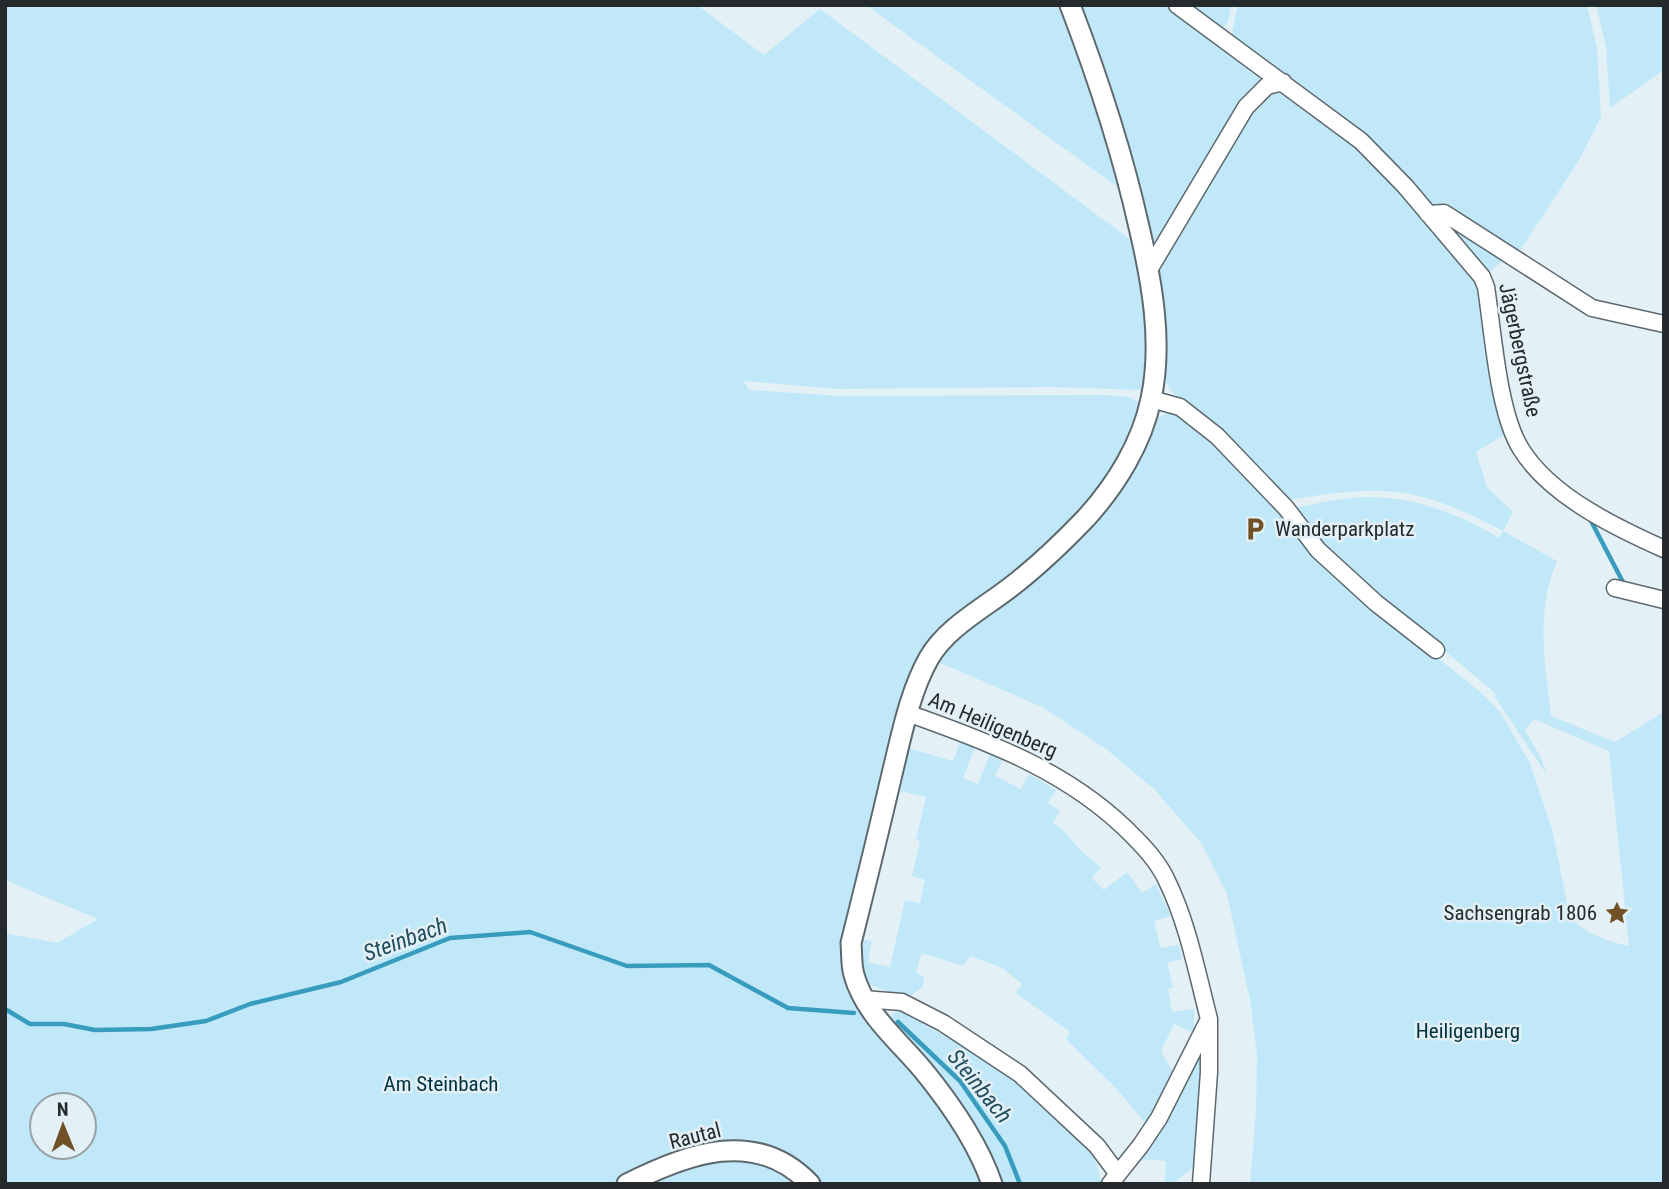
<svg xmlns="http://www.w3.org/2000/svg" width="1669" height="1189" viewBox="0 0 1669 1189" font-family="'Roboto Condensed',sans-serif">
  <style>
    .green { fill: #c1e8f8; fill-rule: evenodd }
    .lines { fill: none; stroke-linecap: round; stroke-linejoin: round }
    .stream { stroke: #379cbe; stroke-width: 4.5 }
    .minor-casing { stroke: #5d696e; stroke-width: 19 }
    .tertiary-casing { stroke: #5d696e; stroke-width: 23 }
    .minor { stroke: #fff; stroke-width: 16 }
    .tertiary { stroke: #fff; stroke-width: 19 }
    .labels { text-anchor: middle; stroke-width: 5; stroke-linejoin: round; paint-order: stroke }
    .street-label { font-size: 21px; fill: #252a2c; stroke: #e3f1f7 }
    .poi-label { font-size: 21px; fill: #252a2c; stroke: #e3f1f7; text-anchor: start }
    .park-label { font-size: 21px; fill: #01313f; stroke: #e3f1f7 }
    .water-label { font-size: 23px; font-style: italic; fill: #234e5d; stroke: #e3f1f7 }
  </style>
  <rect width="100%" height="100%" fill="#e3f1f7"/>
  <path class="green" d="M 5,5 L 697,5 L 764,55 L 820,9 L 1139,246 L 1150,350 L 1146,386 L 1140,390 L 1055,387 L 837,389 L 744,381 L 749,390 L 841,396 L 1105,395 L 1128,397 L 1137,401 L 1141,412 L 1117,465 L 1080,514 L 1056,539 L 924,649 L 844,972 C 857,1027 920,1069 950,1115 C 964,1136 972,1162 983,1184 L 817,1184 L 772,1151 L 623,1178 L 615,1184 L 5,1184 L 5,933 L 57,943 L 98,919 L 5,880 ZM 42,1105 L 84,1105 L 84,1147 L 42,1147 Z
    M 866,5 L 1063,5 L 1123,191 Z
    M 1077,5 L 1166,5 L 1256,73 L 1262,82 L 1154,251 Z
    M 1187,5 L 1231,5 L 1228,21 L 1222,30 Z
    M 1238,5 L 1587,5 L 1597,48 L 1601,117 L 1579,160 L 1521,249 L 1512,251 L 1434,206 L 1414,185 L 1231,37 Z
    M 1596,5 L 1664,5 L 1664,70 L 1610,108 L 1606,47 Z
    M 1270,92 L 1285,92 L 1358,148 L 1476,277 L 1481,291 L 1509,432 L 1476,452 L 1487,487 L 1513,512 L 1503,531 L 1557,561 C 1535,614 1545,661 1551,716 L 1615,742 L 1664,712 L 1664,1184 L 1250,1184 L 1256,1112 L 1257,1056 L 1251,1005 L 1227,894 L 1202,844 L 1154,789 L 1106,749 L 1042,707 L 936,661 L 972,625 L 1041,569 L 1154,420 L 1163,415 L 1176,412 L 1213,437 L 1373,606 L 1479,691 L 1500,712 L 1530,763 L 1552,829 L 1570,917 C 1586,934 1606,941 1629,946 L 1609,751 L 1534,719 L 1525,730 L 1540,756 L 1547,775 L 1496,699 L 1495,693 L 1323,548 L 1294,508 C 1319,503 1345,497 1370,497 C 1414,497 1462,515 1499,538 L 1503,531 C 1471,514 1433,496 1397,492 C 1359,488 1320,495 1284,501 L 1216,431 L 1171,391 L 1164,377 L 1159,279 L 1161,261 L 1252,106 Z
    M 1444,220 L 1505,259 L 1490,271 L 1483,273 Z
    M 960,742 L 975,747 L 963,778 L 978,784 L 991,752 L 1004,757 L 995,776 L 1021,789 L 1029,774 L 1056,790 L 1048,803 L 1060,811 L 1053,823 L 1064,831 L 1081,851 L 1101,867 L 1092,878 L 1104,890 L 1127,872 L 1142,893 L 1156,884 L 1171,916 L 1154,921 L 1161,948 L 1179,945 L 1182,959 L 1167,963 L 1173,988 L 1168,989 L 1172,1012 L 1194,1009 L 1194,1033 L 1174,1024 L 1161,1051 L 1175,1076 L 1147,1125 L 1115,1087 L 1066,1039 L 1070,1032 L 1016,993 L 1022,984 L 1003,968 L 970,956 L 963,966 L 922,953 L 916,972 L 924,977 L 923,986 L 907,999 L 866,983 L 861,978 L 859,939 L 872,941 L 868,962 L 890,967 L 905,900 L 920,903 L 925,880 L 912,876 L 920,841 L 916,840 L 926,797 L 895,790 L 905,747 L 953,761 Z
    M 901,1007 L 923,1017 L 920,1022 L 943,1035 L 946,1031 L 1015,1078 L 1092,1150 L 1102,1184 L 999,1184 L 888,1023 L 891,1016 Z
    M 1203,1048 L 1198,1163 L 1173,1184 L 1165,1184 L 1166,1161 L 1136,1159 Z
    M 727,1156 L 766,1163 L 801,1184 L 641,1184 Z"/>
  <g class="lines">
    <path class="stream" d="M 1590,519 L 1625,586
      M 5,1009 L 30,1024 L 64,1024 L 95,1030 L 151,1029 L 206,1021 L 250,1004 L 341,982 L 450,938 L 530,932 L 627,966 L 709,965 L 788,1008 L 854,1013
      M 898,1022 L 960,1081 L 1005,1146 L 1020,1184"/>
    <g class="minor-casing">
      <path id="minor" d="M 1177,5 L 1361,141 L 1405,186 L 1482,277 L 1486,287 C 1493,331 1498,413 1521,449 C 1550,496 1615,527 1664,549
        M 1428,214 L 1444,213 L 1592,308 L 1664,324
        M 1149,270 L 1246,107 L 1267,86 L 1283,82
        M 1151,399 L 1180,407 L 1217,436 L 1286,508 L 1318,550 L 1376,603 L 1436,650
        M 1615,588 L 1664,600
        M 907,713 C 990,742 1073,773 1135,838 C 1147,850 1160,865 1167,881 C 1188,924 1197,973 1209,1019
        M 863,999 L 902,1002 L 943,1023 L 1020,1074 L 1097,1146 L 1117,1173
        M 1110,1184 L 1141,1145 L 1159,1118 L 1209,1019 L 1209,1072 L 1201,1184"/>
    </g>
    <g class="tertiary-casing">
      <path id="tertiary" d="M 627,1184 C 686,1154 756,1127 810,1184
        M 992,1184 C 978,1143 950,1103 923,1070 C 898,1040 865,1014 854,975 C 851,965 852,954 851,943 C 865,887 879,830 892,774 C 901,737 910,691 929,658 C 947,627 984,608 1012,586 C 1038,566 1063,542 1086,518 C 1116,485 1142,443 1151,399 C 1163,343 1152,282 1139,227 C 1122,151 1098,78 1070,5"/>
    </g>
    <use href="#minor" class="minor"/>
    <use href="#tertiary" class="tertiary"/>
  </g>
  <defs>
    <g id="parking-bare" transform="scale(1.89)"><path d="M-3.5-5.5H1a3.5 3.5 0 0 1 0 7H-1V5.5H-3.5ZM-1-3.4V-.6H.8a1.4 1.4 0 0 0 0-2.8Z" fill="#705226" stroke="#e3f1f7" stroke-width="2.5" paint-order="stroke"/></g>
    <g id="sight-bare" transform="scale(1.89)"><path d="M0-6L1.8-2.2L6-1.7L2.9 1.2L3.7 5.4L0 3.3L-3.7 5.4L-2.9 1.2L-6-1.7L-1.8-2.2Z" fill="#705226" stroke="#e3f1f7" stroke-width="2.5" paint-order="stroke"/></g>
  </defs>
  <g fill-rule="evenodd">
    <use href="#parking-bare" x="1255" y="529"/>
    <use href="#sight-bare" x="1617" y="913"/>
  </g>
  <g class="labels">
    <g class="street-label">
      <text transform="translate(1520 350) rotate(78)" y="7">Jägerbergstraße</text>
      <text transform="translate(993 725) rotate(23)" y="7">Am Heiligenberg</text>
      <text transform="translate(695 1136) rotate(-14)" y="7">Rautal</text>
    </g>
    <g class="poi-label">
      <text x="1275" y="536">Wanderparkplatz</text>
      <text x="1597" y="920" text-anchor="end">Sachsengrab 1806</text>
    </g>
    <g class="park-label">
      <text x="1468" y="1038">Heiligenberg</text>
      <text x="441" y="1091">Am Steinbach</text>
    </g>
    <g class="water-label">
      <text transform="translate(405 939) rotate(-20)" y="8">Steinbach</text>
      <text transform="translate(980 1086) rotate(51)" y="8">Steinbach</text>
    </g>
  </g>
  <rect width="1669" height="1189" fill="none" stroke="#252a2c" stroke-width="14"/>
  <g transform="translate(63 1126) rotate(359)"><circle r="33" fill="#e3f1f7" stroke="#97a1a6" stroke-width="2"/>
  <path d="M0-5L12 26L0 18L-12 26Z" fill="#705226"/>
  <text y="-10" font-size="19" font-weight="bold" text-anchor="middle" fill="#252a2c">N</text>
  </g>
</svg>
